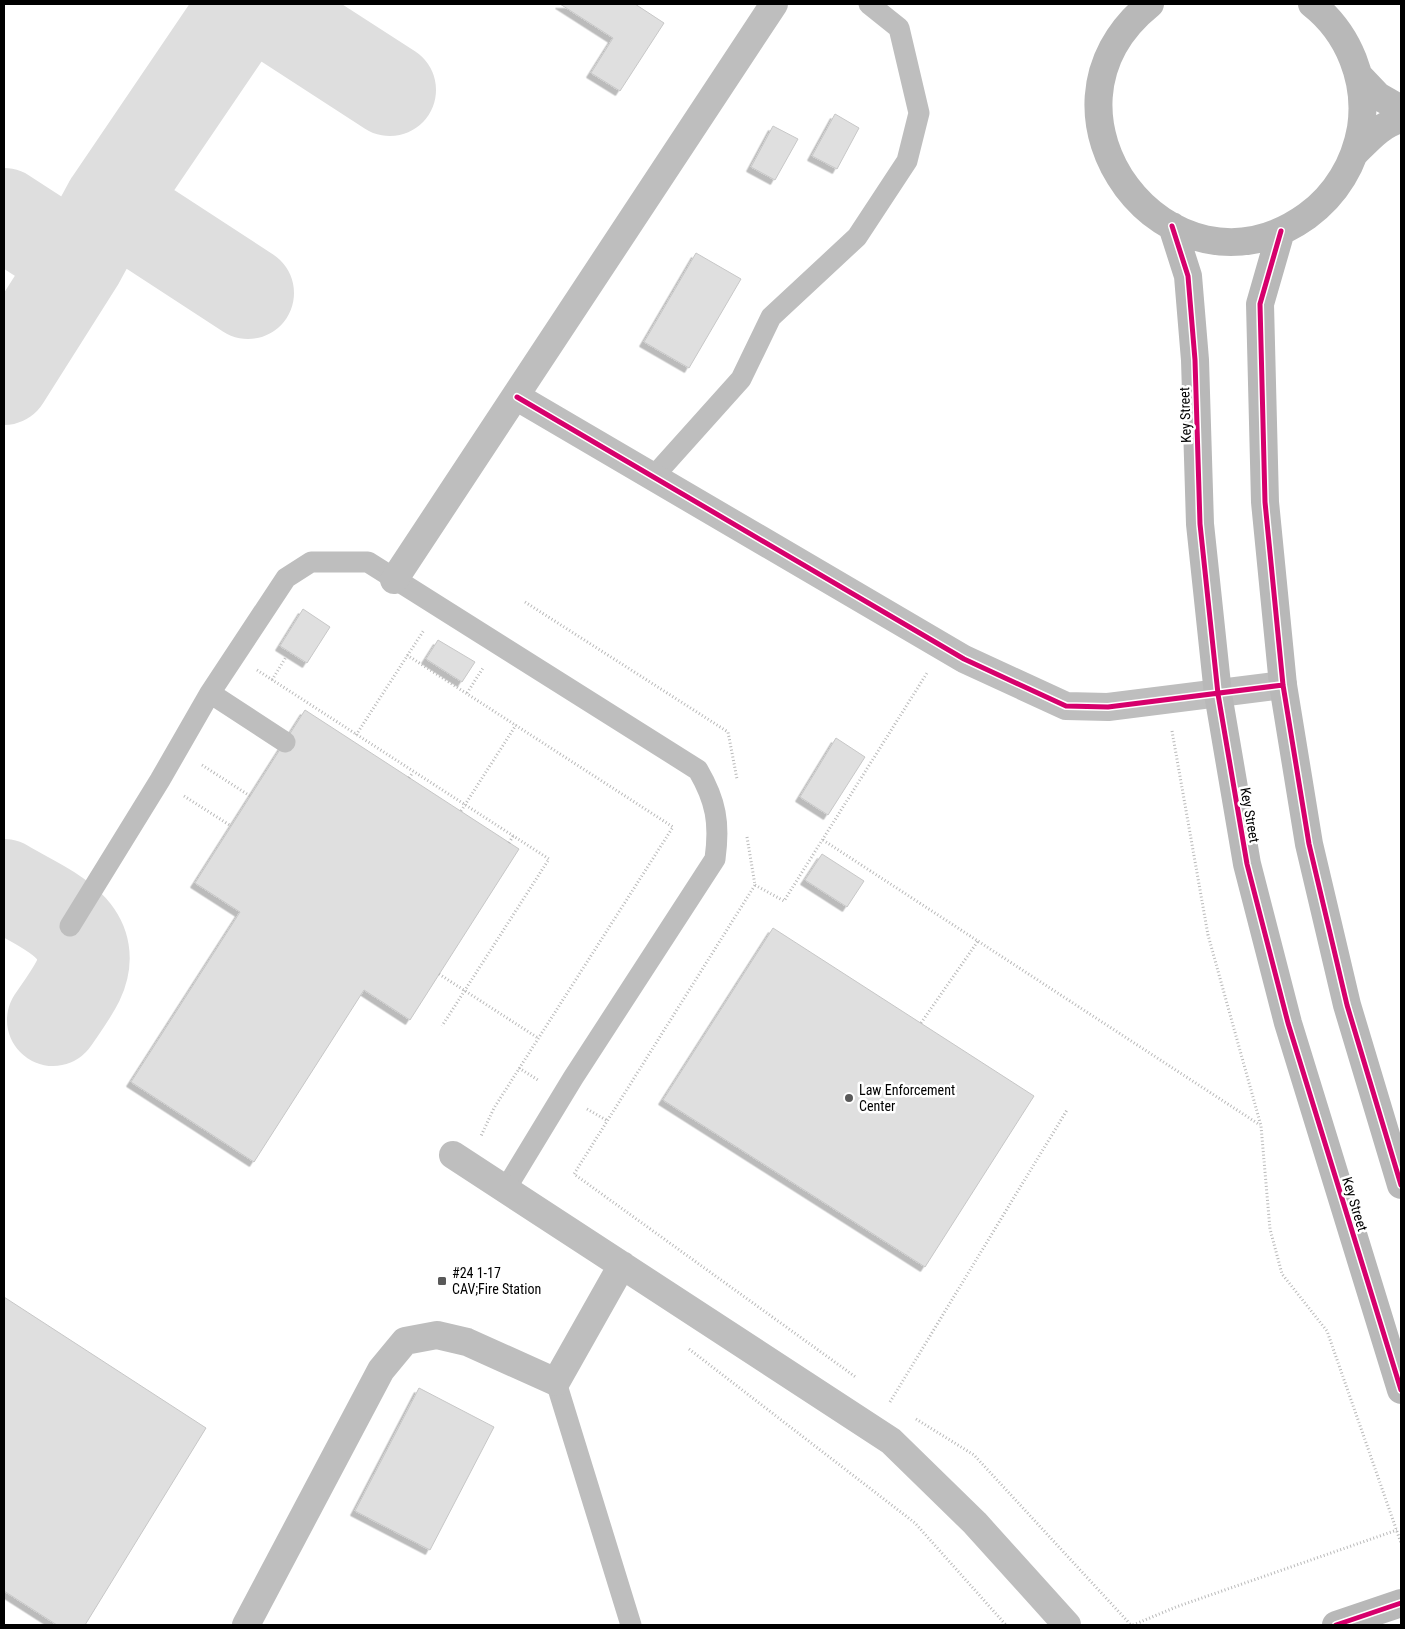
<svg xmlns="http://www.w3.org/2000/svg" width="1405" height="1629" viewBox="0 0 1405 1629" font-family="'Roboto Condensed',sans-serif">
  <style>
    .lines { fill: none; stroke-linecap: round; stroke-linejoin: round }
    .taxiway { stroke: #dedede; stroke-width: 92 }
    .building { fill: #dfdfdf; stroke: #c7c7c7; filter: url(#shadow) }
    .path { stroke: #b9b9b9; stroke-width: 3; stroke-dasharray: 1 2.5; stroke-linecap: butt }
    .lane { stroke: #bebebe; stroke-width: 21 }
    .street { stroke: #bebebe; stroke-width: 28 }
    .secondary { stroke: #b8b8b8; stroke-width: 28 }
    .cycleway-casing { stroke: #fff; stroke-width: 8 }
    .cycleway { stroke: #d6006c; stroke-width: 5 }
    .poi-dot { fill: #595959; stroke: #fff; stroke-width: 2 }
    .labels { text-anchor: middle; stroke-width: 5; stroke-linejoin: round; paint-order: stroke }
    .street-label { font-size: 14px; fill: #000; stroke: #fff }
    .poi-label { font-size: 14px; fill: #000; stroke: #fff; text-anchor: start }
  </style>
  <defs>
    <filter id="shadow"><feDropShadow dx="-4.5" dy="4.5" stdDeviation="0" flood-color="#0004"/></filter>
  </defs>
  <rect width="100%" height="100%" fill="#fff"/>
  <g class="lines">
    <path class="taxiway" d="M 257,4 L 390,90
      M 110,203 L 248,293
      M 4,214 L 78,262
      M 4,379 L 78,262 L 110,203 L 245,4
      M 4,885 C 40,907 103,928 78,981 C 71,995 61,1008 53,1020"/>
  </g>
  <path class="building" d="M 560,4 L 635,4 L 664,23 L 620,91 L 591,73 L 613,38 Z
    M 835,114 L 859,128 L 837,169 L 812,156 Z
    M 773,126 L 798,139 L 775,180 L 751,167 Z
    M 696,253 L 741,279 L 689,368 L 644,342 Z
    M 303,609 L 330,627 L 307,663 L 280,646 Z
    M 438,640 L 475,662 L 462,682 L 426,659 Z
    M 305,710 L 519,849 L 410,1020 L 364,990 L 254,1162 L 131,1082 L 240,912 L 195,883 Z
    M 836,738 L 865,757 L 828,815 L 800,797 Z
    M 822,854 L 864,881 L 847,907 L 805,880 Z
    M 773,928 L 1034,1096 L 925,1267 L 663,1100 Z
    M 4,1297 L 206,1428 L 85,1625 L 57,1625 L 4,1591 Z
    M 419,1388 L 494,1427 L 430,1550 L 355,1511 Z"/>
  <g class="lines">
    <path class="path" d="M 525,602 L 728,732 L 737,779
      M 407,655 L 673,827 L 494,1108 L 481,1136
      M 257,670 L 549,859 L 442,1026
      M 272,680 L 289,652
      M 467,693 L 483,668
      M 1172,731 L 1208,935 L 1261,1126 L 1270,1229 L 1282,1274 L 1327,1331 L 1401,1543
      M 356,735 L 424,630
      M 202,765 L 250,796
      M 409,778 L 413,772
      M 184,796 L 231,826
      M 461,811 L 516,725
      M 747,837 L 755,885 L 574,1174 L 857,1378
      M 823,840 L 1260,1125
      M 509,843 L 513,836
      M 755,885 L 784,901 L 927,673
      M 439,974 L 538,1038
      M 921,1023 L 978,941
      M 519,1068 L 538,1080
      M 587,1109 L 608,1121
      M 689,1349 L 915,1523 L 1006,1625
      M 890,1402 L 1067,1110
      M 916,1419 L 974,1455 L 1131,1625
      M 1133,1625 L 1176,1607 L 1397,1530"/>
    <path class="lane" d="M 654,476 L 741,379 L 771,317 L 857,237 L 907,161 L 919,113 L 899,28 L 869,4
      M 210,693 L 285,742
      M 70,926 L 160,780 L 210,693 L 286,578 L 311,562 L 368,562 L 698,770 C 716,801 720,823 715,859 L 573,1078 L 505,1190
      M 556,1382 L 631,1625"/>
    <path class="street" d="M 517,397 L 964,659 L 1066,706 L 1108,707 L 1283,685
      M 394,580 L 774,4
      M 453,1155 L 891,1441 L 975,1523 L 1067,1625
      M 246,1625 L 381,1370 L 405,1341 L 437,1335 L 467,1342 L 556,1382 L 622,1265"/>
    <path class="secondary" d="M 1150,4 C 1016,112 1170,314 1307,216 C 1336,195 1355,163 1361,128 C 1368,81 1349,33 1312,4
      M 1359,76 L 1378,96 L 1401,109
      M 1355,153 C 1369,139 1382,124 1401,119
      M 1172,226 L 1188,276 L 1195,360 L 1200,524 L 1218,694 L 1247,864 L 1288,1023 L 1401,1390
      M 1281,231 L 1260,304 L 1265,502 L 1283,685 L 1309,844 L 1347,1005 L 1401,1185
      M 1336,1625 L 1401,1603"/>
    <g class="cycleway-casing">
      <path id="cycleway" d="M 1172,226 L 1188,276 L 1195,360 L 1200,524 L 1218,694 L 1247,864 L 1288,1023 L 1401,1390
        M 1281,231 L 1260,304 L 1265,502 L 1283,685 L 1309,844 L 1347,1005 L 1401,1185
        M 517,397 L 964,659 L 1066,706 L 1108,707 L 1283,685
        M 1336,1625 L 1401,1603"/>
    </g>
    <use href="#cycleway" class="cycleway"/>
  </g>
  <g class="poi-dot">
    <circle cx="849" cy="1098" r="5"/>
    <rect x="437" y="1276" width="10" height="10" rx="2.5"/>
  </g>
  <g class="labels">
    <g class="street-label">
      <text transform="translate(1185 415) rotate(-92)" y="5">Key Street</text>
      <text transform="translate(1250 815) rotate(80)" y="5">Key Street</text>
      <text transform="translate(1355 1204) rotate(73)" y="5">Key Street</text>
    </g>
    <g class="poi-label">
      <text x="859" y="1095">Law Enforcement<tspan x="859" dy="16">Center</tspan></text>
      <text x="452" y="1278">#24 1-17<tspan x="452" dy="16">CAV;Fire Station</tspan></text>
    </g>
  </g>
  <rect width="1405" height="1629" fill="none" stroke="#000000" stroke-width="10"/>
</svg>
